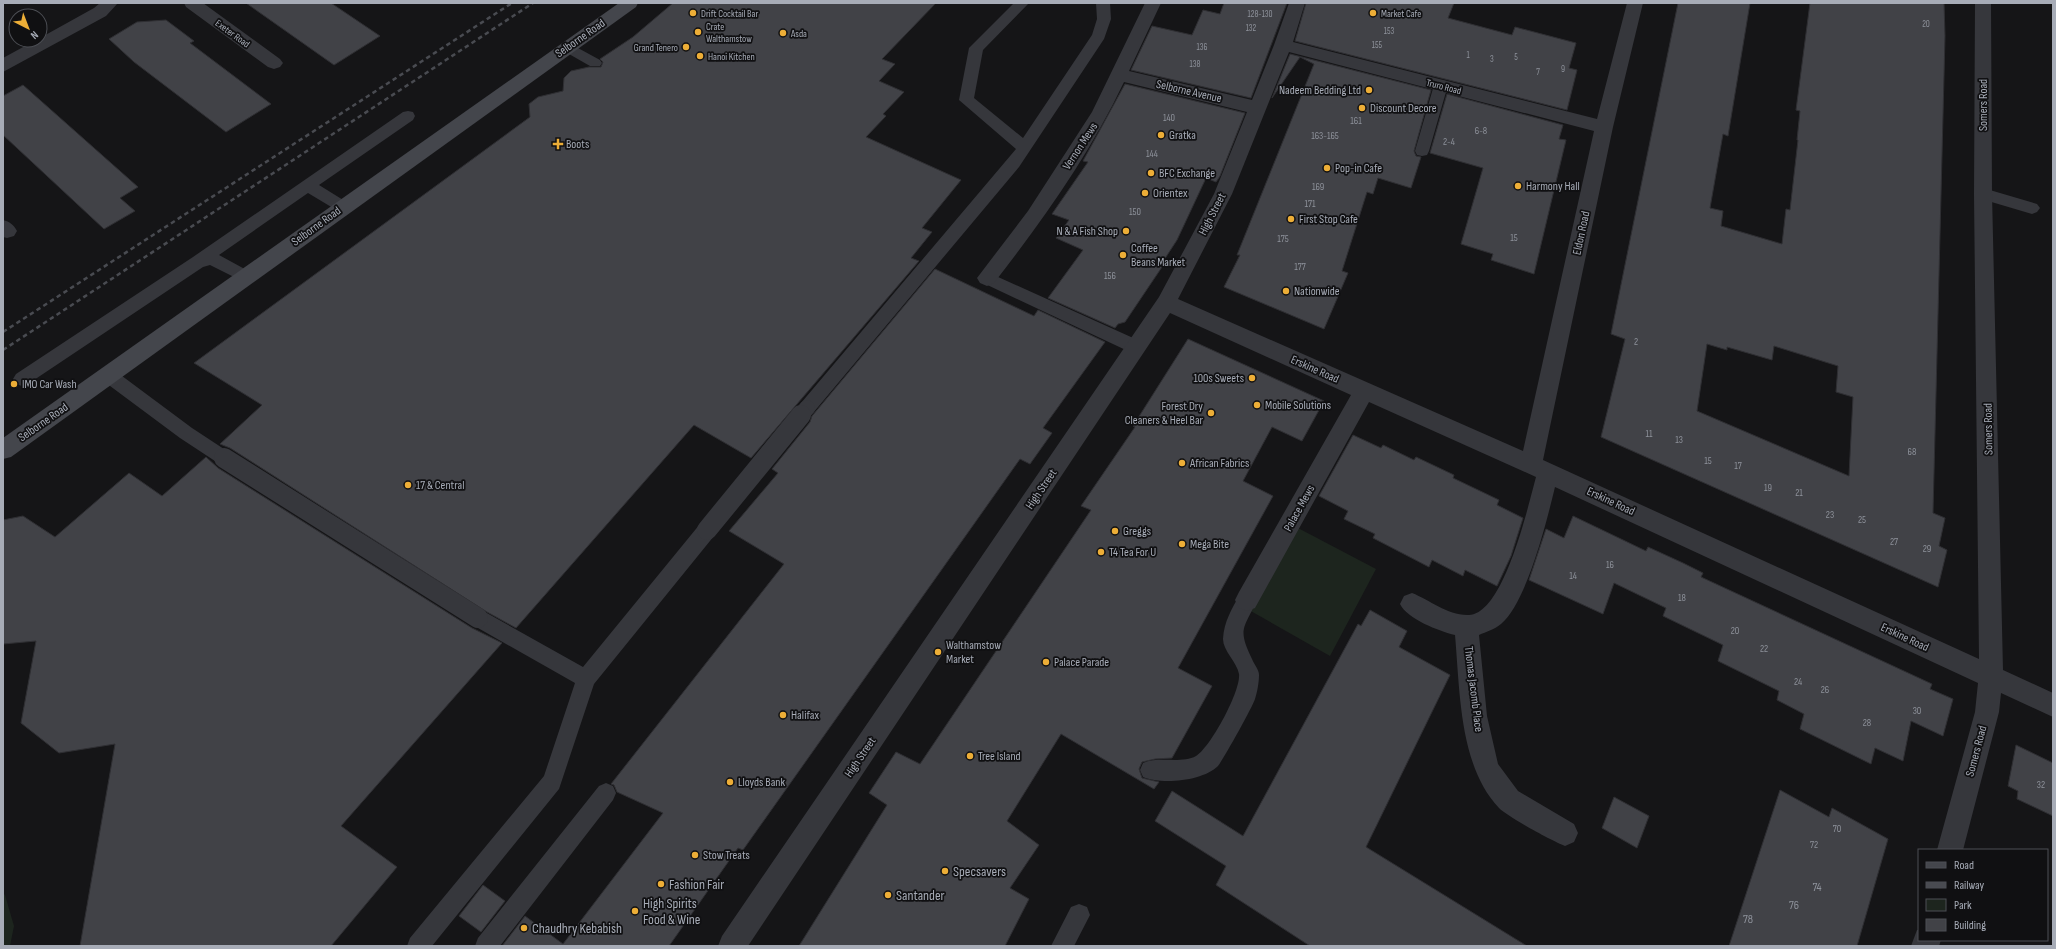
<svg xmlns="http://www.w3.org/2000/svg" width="2056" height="949" viewBox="0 0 2056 949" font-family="'Sofia Sans Condensed',sans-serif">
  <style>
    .green { fill: #1d251e }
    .building { fill: #414247; stroke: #2f2f33; fill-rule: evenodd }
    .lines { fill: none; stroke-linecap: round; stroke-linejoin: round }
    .lane { fill: #36373c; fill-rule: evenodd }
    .street { fill: #36373c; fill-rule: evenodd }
    .secondary { fill: #44464c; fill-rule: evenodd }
    .rail { stroke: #494b51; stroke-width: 2.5; stroke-dasharray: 4.5 3.5; stroke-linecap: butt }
    .lane-bridge-far1 { stroke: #36373c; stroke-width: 16 }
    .lane-bridge { stroke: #36373c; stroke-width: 20 }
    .poi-dot { fill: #edae37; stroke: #101012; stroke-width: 1.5 }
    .labels { text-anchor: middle; stroke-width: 3.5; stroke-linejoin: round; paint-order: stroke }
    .far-number-label { font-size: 9px; fill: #8e929b }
    .far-poi-label { font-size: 10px; fill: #a7acb7; stroke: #101012; text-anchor: start }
    .far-street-label { font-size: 10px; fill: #a7acb7; stroke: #101012 }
    .number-label { font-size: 10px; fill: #8e929b }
    .street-label { font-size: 12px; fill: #a7acb7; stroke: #101012 }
    .poi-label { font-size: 12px; fill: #a7acb7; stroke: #101012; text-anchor: start }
    .near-number-label { font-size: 12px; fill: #8e929b }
    .near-poi-label { font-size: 14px; fill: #a7acb7; stroke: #101012; text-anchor: start }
  </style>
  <rect width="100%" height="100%" fill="#151517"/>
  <path class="green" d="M 1298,528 L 1376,569 L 1330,656 L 1249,610 Z
    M 3,893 L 5,895 L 14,926 L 10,946 L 3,946 Z"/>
  <path class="building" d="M 246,3 L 331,3 L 380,36 L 334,65 Z
    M 673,3 L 936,3 L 882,59 L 895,64 L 879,81 L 904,92 L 883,114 L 886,116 L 866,137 L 961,180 L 922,228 L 932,232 L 911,258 L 919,261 L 751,458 L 694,425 L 516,628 L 487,612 L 230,448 L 220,444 L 262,405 L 194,363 L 530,117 L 529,104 L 538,97 L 563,91 L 564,78 L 571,71 L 589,67 L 601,67 L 603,62 L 600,59 L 633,37 Z
    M 1224,3 L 1287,3 L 1251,98 L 1131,70 L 1152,26 L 1192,35 L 1203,10 L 1220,14 Z
    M 1306,3 L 1454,3 L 1448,18 L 1512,35 L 1515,27 L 1576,43 L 1569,68 L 1577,70 L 1567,110 L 1295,41 Z
    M 1678,3 L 1750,3 L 1728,136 L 1723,134 L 1710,208 L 1723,211 L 1721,226 L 1782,244 L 1786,209 L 1790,210 L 1798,140 L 1797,140 L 1800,111 L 1796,110 L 1810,3 L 1944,3 L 1945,36 L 1933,513 L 1945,518 L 1939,546 L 1947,550 L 1938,587 L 1601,437 L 1625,339 L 1611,334 ZM 1707,344 L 1727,350 L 1727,347 L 1772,360 L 1774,346 L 1838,366 L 1836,392 L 1853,397 L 1849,476 L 1697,411 Z
    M 166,20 L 194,41 L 190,43 L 271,104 L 226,132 L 134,62 L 109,39 L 137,22 Z
    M 1290,54 L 1431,90 L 1414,151 L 1416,156 L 1421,157 L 1411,188 L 1378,178 L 1373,194 L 1367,192 L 1342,271 L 1348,273 L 1324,329 L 1224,287 L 1240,255 L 1237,255 L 1314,64 L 1300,57 L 1272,98 Z
    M 1125,84 L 1245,113 L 1220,176 L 1216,182 L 1206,178 L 1177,240 L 1164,260 L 1166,261 L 1125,322 L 1118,324 L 1115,328 L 1048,298 L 1083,250 L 1056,238 L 1069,220 L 1052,214 L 1088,162 L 1083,161 Z
    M 23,85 L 138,187 L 120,198 L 135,211 L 104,229 L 3,135 L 3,96 Z
    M 1447,94 L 1563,125 L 1559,139 L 1566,140 L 1534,274 L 1491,260 L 1493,254 L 1461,244 L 1483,168 L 1430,153 Z
    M 935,269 L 1034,316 L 1038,310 L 1105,342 L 1043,428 L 1052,433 L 1030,464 L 1020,459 L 743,850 L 738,848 L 669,946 L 502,946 L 525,916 L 563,944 L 663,813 L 617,792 L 614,785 L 611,784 L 784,564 L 729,531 L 778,473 L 772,469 L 810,422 L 812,416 Z
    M 1188,339 L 1324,401 L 1302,441 L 1272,427 L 1243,481 L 1273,496 L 1178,668 L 1212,686 L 1172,758 L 1155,759 L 1142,762 L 1139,769 L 1142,778 L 1159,782 L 1154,789 L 1061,734 L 1007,821 L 1039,845 L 1010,888 L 1029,899 L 1005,946 L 799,946 L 887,805 L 869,793 L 896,752 L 920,764 L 1091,510 L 1081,506 L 1135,427 L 1133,426 Z
    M 1353,435 L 1381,448 L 1383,445 L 1414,460 L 1416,457 L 1454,475 L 1453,478 L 1499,500 L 1497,505 L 1523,518 L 1511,556 L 1497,586 L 1465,570 L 1463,576 L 1432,560 L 1429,567 L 1373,538 L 1375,534 L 1344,519 L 1348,511 L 1319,496 Z
    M 206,457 L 218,468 L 472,628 L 502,643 L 341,826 L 397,867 L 331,946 L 80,946 L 115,744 L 59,753 L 21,723 L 36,641 L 3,644 L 3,520 L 23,516 L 55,537 L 129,473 L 162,496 Z
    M 1573,516 L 1646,551 L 1648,547 L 1683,563 L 1703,573 L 1701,577 L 1932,684 L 1930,689 L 1953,699 L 1943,736 L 1911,721 L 1903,761 L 1875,748 L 1871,764 L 1800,729 L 1804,714 L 1777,700 L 1779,691 L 1718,661 L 1723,645 L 1663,616 L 1666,608 L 1614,583 L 1603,614 L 1529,580 L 1546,529 L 1564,538 Z
    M 1370,610 L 1407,631 L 1399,647 L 1450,675 L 1366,847 L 1527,946 L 1310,946 L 1216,885 L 1226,866 L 1155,821 L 1172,791 L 1243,836 L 1358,624 L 1361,626 Z
    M 2016,745 L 2053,763 L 2053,816 L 2017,799 L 2018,791 L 2008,786 Z
    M 1780,790 L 1829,817 L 1832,808 L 1888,839 L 1857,946 L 1729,946 Z
    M 1614,797 L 1649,816 L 1637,848 L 1602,828 Z
    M 483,885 L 505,901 L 481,932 L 459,916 Z"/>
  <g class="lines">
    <path class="lane" d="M 1014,3 L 1029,3 L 983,50 L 974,98 L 1023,138 L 1092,35 L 1097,19 L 1096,3 L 1110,3 L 1111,19 L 1104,39 L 1019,167 L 813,413 L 807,415 L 801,413 L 798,408 L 801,403 L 1016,149 L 959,100 L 969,48 Z
      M 567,42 L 600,60 L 602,63 L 600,66 L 590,66 L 562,50 L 560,47 L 562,44 Z
      M 1441,80 L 1446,81 L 1448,85 L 1429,151 L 1427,155 L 1422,156 L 1417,155 L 1415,151 L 1434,85 L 1436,81 Z
      M 408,111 L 413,112 L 415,116 L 413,120 L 319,185 L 348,203 L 351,207 L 348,211 L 343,213 L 338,211 L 308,193 L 219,255 L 252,273 L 254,277 L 252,281 L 246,283 L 210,265 L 203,267 L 28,384 L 22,386 L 16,384 L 13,379 L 16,374 L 193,257 L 403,112 Z
      M 1983,188 L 2037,204 L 2040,208 L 2037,212 L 2032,214 L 1978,198 L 1975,194 L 1978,190 Z
      M 987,272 L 1142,342 L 1144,347 L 1142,352 L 1136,354 L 1130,352 L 981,282 L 979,278 L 981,274 Z
      M 108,368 L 114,370 L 192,428 L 230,453 L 233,458 L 230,463 L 224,466 L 218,463 L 180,438 L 102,380 L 99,375 L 102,370 Z
      M 707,522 L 714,524 L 716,530 L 714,536 L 594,684 L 559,789 L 432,946 L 407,946 L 410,938 L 544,776 L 575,683 L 471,624 L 468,618 L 471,612 L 478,609 L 485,612 L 583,667 L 700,524 Z
      M 1247,591 L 1254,594 L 1257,600 C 1244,629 1237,628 1252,659 C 1254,664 1259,670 1259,675 C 1259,683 1257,693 1255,699 C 1252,708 1223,760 1218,766 C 1203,781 1162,785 1143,777 L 1140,770 L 1143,763 C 1158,756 1182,764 1196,756 C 1210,748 1241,691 1239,674 C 1237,662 1223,651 1223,639 C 1224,621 1232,609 1240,594 Z
      M 606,783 L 613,786 L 616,793 L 613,800 L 500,946 L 475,946 L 478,938 L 599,786 Z
      M 1079,904 L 1087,907 L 1090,915 L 1074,946 L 1051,946 L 1071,907 Z"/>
    <path class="street" d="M 100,3 L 118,3 L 106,16 L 3,72 L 3,58 L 36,40 L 40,40 L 40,38 L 94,8 Z
      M 184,3 L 203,3 L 280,59 L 283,63 L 280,67 L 274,69 L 268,67 L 186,7 Z
      M 1145,3 L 1161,3 L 1129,71 L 1252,100 L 1274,45 L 1289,3 L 1305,3 L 1293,42 L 1597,119 L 1627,3 L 1643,3 L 1613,127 L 1543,460 L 1979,659 L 1974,194 L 1975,3 L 1991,3 L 1992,194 L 2003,670 L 2053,693 L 2053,717 L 2001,693 L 1999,712 L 1963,850 L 1937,850 L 1975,712 L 1978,683 L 1555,487 C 1547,520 1527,602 1501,624 C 1495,629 1486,632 1479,635 L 1487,716 L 1498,764 L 1518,791 L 1574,824 L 1578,833 L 1574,842 L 1565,846 C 1552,841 1508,817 1499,808 C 1459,766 1460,691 1455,635 C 1439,631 1407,619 1400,604 L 1404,596 L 1412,593 C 1430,600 1448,616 1469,615 C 1504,614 1528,506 1536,477 L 1369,402 L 1255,608 L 1247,611 L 1239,608 L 1235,600 L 1239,592 L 1351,395 L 1170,313 L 748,946 L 718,946 L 722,936 L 1159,297 L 1214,194 L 1247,112 L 1124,82 C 1090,154 1043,220 994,283 L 987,286 L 980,283 L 977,278 L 1028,211 L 1092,112 ZM 1289,52 L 1594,131 L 1523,451 L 1178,299 L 1232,194 Z
      M 3,220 C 10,222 13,224 17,231 L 14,236 L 7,238 L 3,237 Z
      M 1917,930 L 1919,930 L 1919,940 L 1941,940 L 1939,946 L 1911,946 Z"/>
    <path class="secondary" d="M 619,3 L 638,3 L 636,7 L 11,457 L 3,459 L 3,438 Z"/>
    <path class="rail" d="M 3,332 L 512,3
      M 3,350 L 533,3"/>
    <path class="lane-bridge-far1" d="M 800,416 L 807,408"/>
    <path class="lane-bridge" d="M 224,458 L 478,618
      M 707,530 L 801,415"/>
  </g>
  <g class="poi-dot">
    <circle cx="693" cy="13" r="4"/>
    <circle cx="1373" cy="13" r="4"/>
    <circle cx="698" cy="32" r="4"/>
    <circle cx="783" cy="33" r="4"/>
    <circle cx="686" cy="47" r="4"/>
    <circle cx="700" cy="56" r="4"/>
    <circle cx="1369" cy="90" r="4"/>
    <circle cx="1362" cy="108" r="4"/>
    <circle cx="1161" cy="135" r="4"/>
    <path d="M556 138h4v4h4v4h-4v4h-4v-4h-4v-4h4z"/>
    <circle cx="1327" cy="168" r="4"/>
    <circle cx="1151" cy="173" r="4"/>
    <circle cx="1518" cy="186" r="4"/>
    <circle cx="1145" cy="193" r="4"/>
    <circle cx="1291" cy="219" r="4"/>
    <circle cx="1126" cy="231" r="4"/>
    <circle cx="1123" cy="255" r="4"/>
    <circle cx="1286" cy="291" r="4"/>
    <circle cx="1252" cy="378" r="4"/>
    <circle cx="14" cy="384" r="4"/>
    <circle cx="1257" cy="405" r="4"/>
    <circle cx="1211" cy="413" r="4"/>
    <circle cx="1182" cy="463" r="4"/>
    <circle cx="408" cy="485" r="4"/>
    <circle cx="1115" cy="531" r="4"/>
    <circle cx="1182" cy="544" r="4"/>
    <circle cx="1101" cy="552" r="4"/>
    <circle cx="938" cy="652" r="4"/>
    <circle cx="1046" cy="662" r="4"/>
    <circle cx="783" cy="715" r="4"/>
    <circle cx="970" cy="756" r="4"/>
    <circle cx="730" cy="782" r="4"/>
    <circle cx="695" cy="855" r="4"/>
    <circle cx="945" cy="871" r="4"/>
    <circle cx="661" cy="884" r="4"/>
    <circle cx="888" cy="895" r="4"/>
    <circle cx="635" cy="911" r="4"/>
    <circle cx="524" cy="928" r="4"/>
  </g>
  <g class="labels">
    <g class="far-number-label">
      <text x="1260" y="17">128-130</text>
      <text x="1926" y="27">20</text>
      <text x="1251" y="31">132</text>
      <text x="1389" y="34">153</text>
      <text x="1377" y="48">155</text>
      <text x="1202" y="50">136</text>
      <text x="1468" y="58">1</text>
      <text x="1516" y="60">5</text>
      <text x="1492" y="62">3</text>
      <text x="1195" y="67">138</text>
      <text x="1563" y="72">9</text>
      <text x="1538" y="75">7</text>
    </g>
    <g class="far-poi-label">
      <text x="701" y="17">Drift Cocktail Bar</text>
      <text x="1381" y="17">Market Cafe</text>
      <text x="706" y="30">Crate<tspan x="706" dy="12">Walthamstow</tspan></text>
      <text x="791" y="37">Asda</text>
      <text x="678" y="51" text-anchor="end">Grand Tenero</text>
      <text x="708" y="60">Hanoi Kitchen</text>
    </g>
    <g class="far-street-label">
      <text transform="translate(233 33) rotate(36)" y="4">Exeter Road</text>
      <text transform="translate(1444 86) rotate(14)" y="4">Truro Road</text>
    </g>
    <g class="number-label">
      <text x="1169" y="121">140</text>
      <text x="1356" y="124">161</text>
      <text x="1481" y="134">6-8</text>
      <text x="1325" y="139">163-165</text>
      <text x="1449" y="145">2-4</text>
      <text x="1152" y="157">144</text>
      <text x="1318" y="190">169</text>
      <text x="1310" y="207">171</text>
      <text x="1135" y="215">150</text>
      <text x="1514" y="241">15</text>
      <text x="1283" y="242">175</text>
      <text x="1300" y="270">177</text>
      <text x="1110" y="279">156</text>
      <text x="1636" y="345">2</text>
      <text x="1649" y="437">11</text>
      <text x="1679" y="443">13</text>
      <text x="1912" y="455">68</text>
      <text x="1708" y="464">15</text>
      <text x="1738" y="469">17</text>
      <text x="1768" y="491">19</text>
      <text x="1799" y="496">21</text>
      <text x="1830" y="518">23</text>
      <text x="1862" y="523">25</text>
      <text x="1894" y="545">27</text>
      <text x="1927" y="552">29</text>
      <text x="1610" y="568">16</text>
      <text x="1573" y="579">14</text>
      <text x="1682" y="601">18</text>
      <text x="1735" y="634">20</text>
      <text x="1764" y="652">22</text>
      <text x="1798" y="685">24</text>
      <text x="1825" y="693">26</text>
      <text x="1917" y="714">30</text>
      <text x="1867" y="726">28</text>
      <text x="2041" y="788">32</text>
      <text x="1837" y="832">70</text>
      <text x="1814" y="848">72</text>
    </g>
    <g class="street-label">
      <text transform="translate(580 38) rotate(-35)" y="4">Selborne Road</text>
      <text transform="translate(1189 91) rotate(13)" y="4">Selborne Avenue</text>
      <text transform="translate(1983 105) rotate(-90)" y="4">Somers Road</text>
      <text transform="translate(1080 146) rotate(-57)" y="4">Vernon Mews</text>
      <text transform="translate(1212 214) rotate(-63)" y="4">High Street</text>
      <text transform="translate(316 226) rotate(-36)" y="4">Selborne Road</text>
      <text transform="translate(1581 233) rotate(-78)" y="4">Eldon Road</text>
      <text transform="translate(1315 369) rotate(24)" y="4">Erskine Road</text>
      <text transform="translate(43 422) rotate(-35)" y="4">Selborne Road</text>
      <text transform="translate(1988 429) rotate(-91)" y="4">Somers Road</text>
      <text transform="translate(1041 489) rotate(-56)" y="4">High Street</text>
      <text transform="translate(1611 501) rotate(25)" y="4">Erskine Road</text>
      <text transform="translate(1299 508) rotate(-61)" y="4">Palace Mews</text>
      <text transform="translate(1905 637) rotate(25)" y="4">Erskine Road</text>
      <text transform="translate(1474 689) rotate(83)" y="4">Thomas Jacomb Place</text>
      <text transform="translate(1976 751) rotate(-75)" y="4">Somers Road</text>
      <text transform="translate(860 757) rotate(-56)" y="4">High Street</text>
    </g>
    <g class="poi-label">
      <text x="1361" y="94" text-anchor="end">Nadeem Bedding Ltd</text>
      <text x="1370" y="112">Discount Decore</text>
      <text x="1169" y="139">Gratka</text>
      <text x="566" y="148">Boots</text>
      <text x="1335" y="172">Pop-in Cafe</text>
      <text x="1159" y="177">BFC Exchange</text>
      <text x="1526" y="190">Harmony Hall</text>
      <text x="1153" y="197">Orientex</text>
      <text x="1299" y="223">First Stop Cafe</text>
      <text x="1118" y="235" text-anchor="end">N &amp; A Fish Shop</text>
      <text x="1131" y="252">Coffee<tspan x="1131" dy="14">Beans Market</tspan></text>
      <text x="1294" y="295">Nationwide</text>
      <text x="1244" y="382" text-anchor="end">100s Sweets</text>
      <text x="22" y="388">IMO Car Wash</text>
      <text x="1265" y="409">Mobile Solutions</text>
      <text x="1203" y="410" text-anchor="end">Forest Dry<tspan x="1203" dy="14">Cleaners &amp; Heel Bar</tspan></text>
      <text x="1190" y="467">African Fabrics</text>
      <text x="416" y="489">17 &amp; Central</text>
      <text x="1123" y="535">Greggs</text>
      <text x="1190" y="548">Mega Bite</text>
      <text x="1109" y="556">T4 Tea For U</text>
      <text x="946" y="649">Walthamstow<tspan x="946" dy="14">Market</tspan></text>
      <text x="1054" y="666">Palace Parade</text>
      <text x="791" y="719">Halifax</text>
      <text x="978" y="760">Tree Island</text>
      <text x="738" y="786">Lloyds Bank</text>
      <text x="703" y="859">Stow Treats</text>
    </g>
    <g class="near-number-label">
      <text x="1817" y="891">74</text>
      <text x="1794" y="909">76</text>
      <text x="1748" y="923">78</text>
    </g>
    <g class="near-poi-label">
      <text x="953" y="876">Specsavers</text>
      <text x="669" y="889">Fashion Fair</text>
      <text x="896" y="900">Santander</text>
      <text x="643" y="908">High Spirits<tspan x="643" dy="16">Food &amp; Wine</tspan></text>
      <text x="532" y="933">Chaudhry Kebabish</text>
    </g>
  </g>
  <rect width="2056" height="949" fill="none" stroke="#a7acb7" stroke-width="8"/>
  <rect x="1918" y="849" width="130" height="92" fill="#101012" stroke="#4c4e54"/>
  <rect x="1926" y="862" width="20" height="6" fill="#44464c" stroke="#4c4e54"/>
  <text x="1954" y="869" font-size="12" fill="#a7acb7">Road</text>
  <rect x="1926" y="882" width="20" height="6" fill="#494b51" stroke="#4c4e54"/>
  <text x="1954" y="889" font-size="12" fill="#a7acb7">Railway</text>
  <rect x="1926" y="899" width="20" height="12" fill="#1d251e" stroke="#4c4e54"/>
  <text x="1954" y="909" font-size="12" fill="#a7acb7">Park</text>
  <rect x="1926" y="919" width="20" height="12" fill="#414247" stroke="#4c4e54"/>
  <text x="1954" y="929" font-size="12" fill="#a7acb7">Building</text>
  <g transform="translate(28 28) rotate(138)"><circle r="19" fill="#101012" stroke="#4c4e54"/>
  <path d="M0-3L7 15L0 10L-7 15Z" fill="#edae37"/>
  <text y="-6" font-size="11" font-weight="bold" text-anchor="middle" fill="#a7acb7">N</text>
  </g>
</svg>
